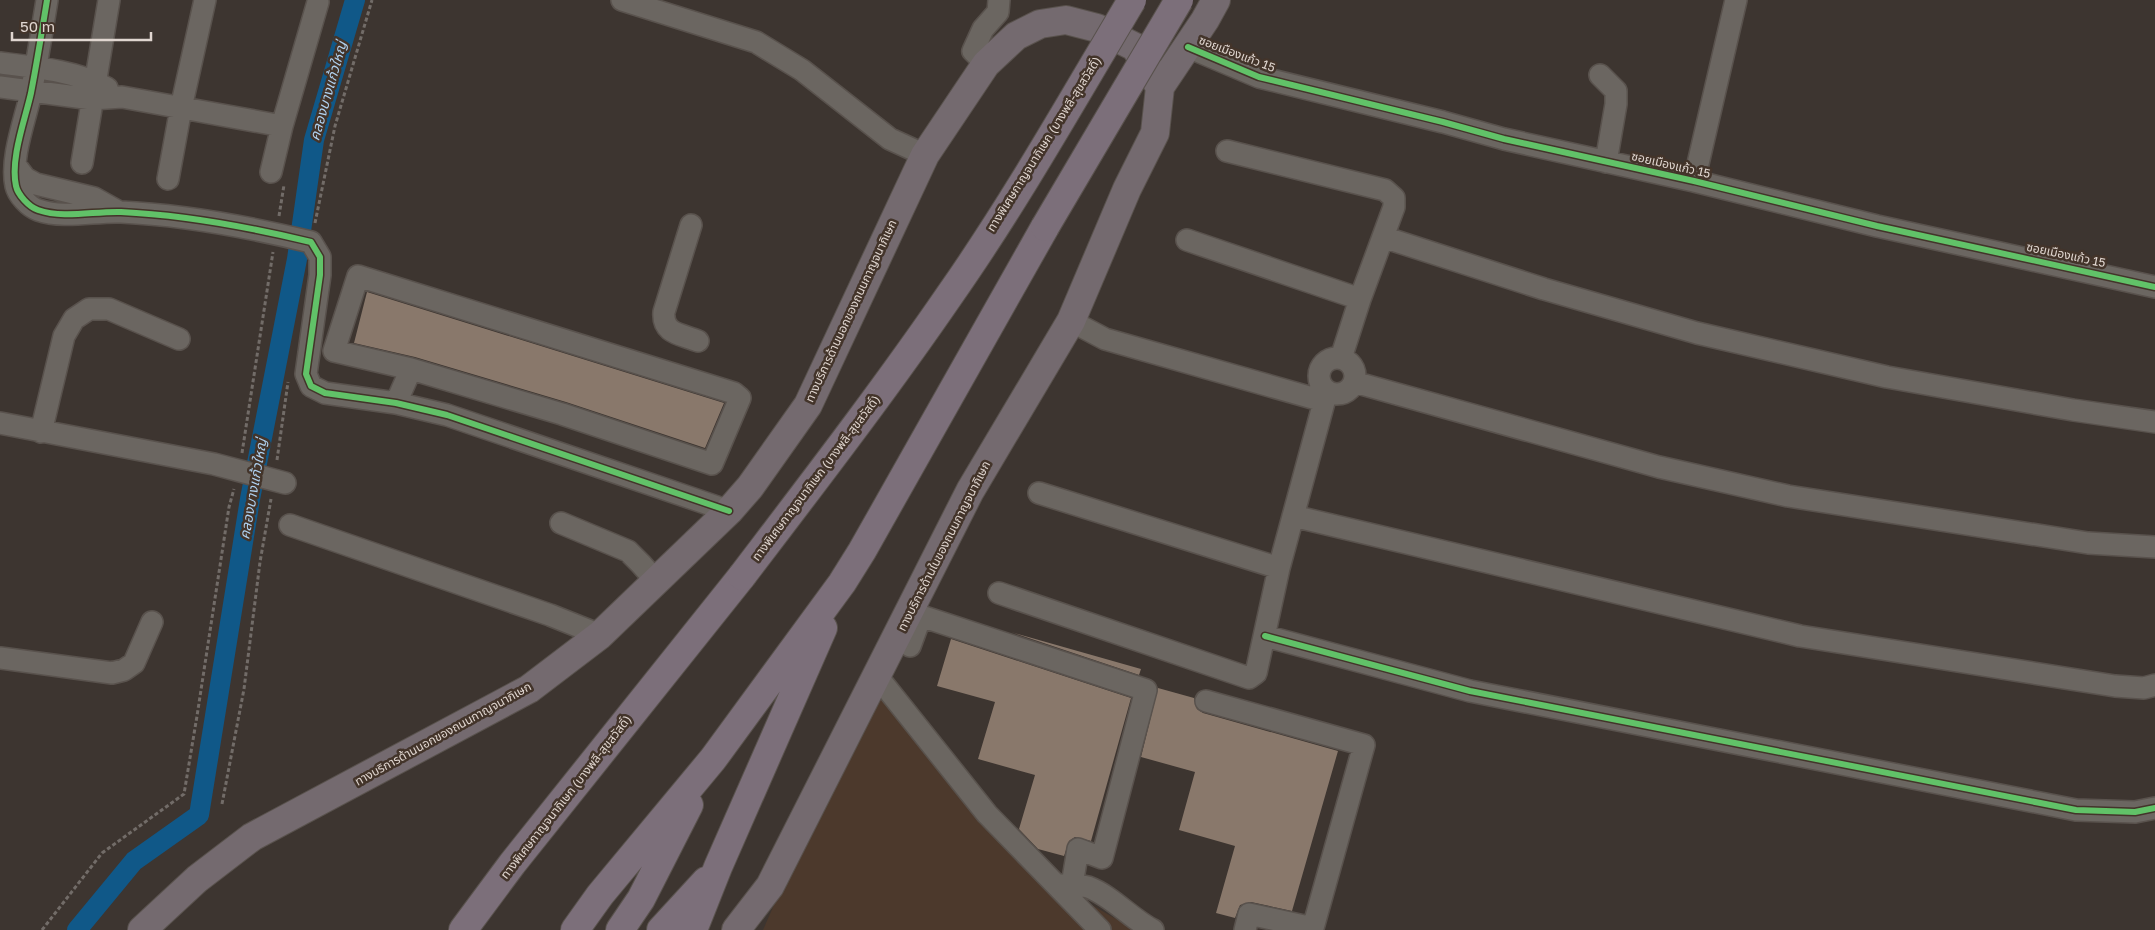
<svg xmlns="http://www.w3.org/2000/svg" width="2155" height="930" viewBox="0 0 2155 930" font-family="'Golos Text','Noto Sans Thai',sans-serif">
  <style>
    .built { fill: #4c392c }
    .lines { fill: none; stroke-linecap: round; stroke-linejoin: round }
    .canal { stroke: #105888; stroke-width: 20 }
    .building { fill: #89786b }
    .minor-casing { stroke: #59524d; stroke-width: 24 }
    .major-casing { stroke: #59524d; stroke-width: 30 }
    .highway-casing { stroke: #59524d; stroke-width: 30 }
    .path { stroke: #726c68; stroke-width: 3; stroke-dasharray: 4 2.5; stroke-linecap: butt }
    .minor { stroke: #6b6661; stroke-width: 21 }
    .major { stroke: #746a6f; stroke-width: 28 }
    .highway { stroke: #7c6f7a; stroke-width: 28 }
    .highway-bridge-casing { stroke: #59524d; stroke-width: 30; stroke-linecap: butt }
    .highway-bridge { stroke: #7c6f7a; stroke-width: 28 }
    .cycleway-casing { stroke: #43342a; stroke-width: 9 }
    .cycleway { stroke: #61c268; stroke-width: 6 }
    .labels { text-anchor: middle; stroke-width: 5; stroke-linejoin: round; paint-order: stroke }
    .street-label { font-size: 12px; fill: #e0d6d0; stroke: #43342a }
    .water-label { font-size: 14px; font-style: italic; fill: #afd1f0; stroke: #43342a }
  </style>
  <rect width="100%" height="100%" fill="#3d3530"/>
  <path class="built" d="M 877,669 L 1047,879 L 1135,930 L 763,930 Z"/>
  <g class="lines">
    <path class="canal" d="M 77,930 L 134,861 L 199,815 L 250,499 L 297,259 L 314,140 L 355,0"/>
  </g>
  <path class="building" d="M 367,292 L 724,403 L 705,448 L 566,402 L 415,357 L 354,343 Z
    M 1011,632 L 1141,669 L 1139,675 Z
    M 951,639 L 1131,698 L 1091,841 L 1075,837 L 1069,841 L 1064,856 L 1038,849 L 1019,829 L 1035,775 L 978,759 L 995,702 L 937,686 Z
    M 1158,688 L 1194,698 L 1197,709 L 1203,713 L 1338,751 L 1292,911 L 1251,902 L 1240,905 L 1235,918 L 1216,913 L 1235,846 L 1179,830 L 1195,772 L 1141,757 Z"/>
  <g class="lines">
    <g class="minor-casing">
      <path id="minor" d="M 47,0 C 42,31 37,62 31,93 C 25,120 10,159 16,186 C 18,195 29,207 38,210 C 64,219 94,211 121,212 C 185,215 249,227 311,242 L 320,257 L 320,275 L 306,374 L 311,386 L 325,393 L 396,403 L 447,415 L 729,511
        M 622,0 L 756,42 L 802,70 L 890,139 L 925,155
        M 1188,47 L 1259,77 L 1443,122 L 1504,139 L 1694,181 L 1877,226 L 2155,287
        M 0,63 C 33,67 78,71 107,88
        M 986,64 L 973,51 L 983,29 L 998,12 L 999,0
        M 1600,75 L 1616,91 L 1616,104 L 1606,162
        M 0,87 L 92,99 L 122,97 L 282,126
        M 1227,151 L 1385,190 L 1394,198 L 1394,207 L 1360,299 L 1341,358
        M 82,163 L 109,0
        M 16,166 L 25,178 L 36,184 L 94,198 L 119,212
        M 271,172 L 282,126 L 318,2
        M 168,179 L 181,108 L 205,0
        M 1694,181 L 1736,0
        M 691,225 L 664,312 C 662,334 681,334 698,341
        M 1383,237 L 1544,289 L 1697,333 L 1887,377 L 2073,410 L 2155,422
        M 1187,240 L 1360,299
        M 1071,321 L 1105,339 L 1323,401
        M1319 376a18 18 0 1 1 36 0a18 18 0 1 1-36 0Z
        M 1354,382 L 1659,467 L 1788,496 L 2088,543 L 2155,547
        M 396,403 L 411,369 L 562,414 L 712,464 L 740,398 L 734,393 L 358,276 L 334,351 L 411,369
        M 0,423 L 214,464 L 285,483
        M 41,432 L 64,336 L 74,319 L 89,309 L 109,309 L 179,339
        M 1039,493 L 1279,568
        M 1293,516 L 1800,636 L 2115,686 L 2144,688 L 2155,685
        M 561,523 L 628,551 L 641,564 L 656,581
        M 290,525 L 550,615 L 600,635
        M 999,593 L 1249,678 L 1256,673 L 1279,568 L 1327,391
        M 1265,636 L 1470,691 L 2076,810 L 2135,812 L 2155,808
        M 910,646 L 921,616 L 1146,690 L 1102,858 L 1078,849 L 1072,885
        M 0,658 L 112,673 L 124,670 L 134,663 L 152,622
        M 877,676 L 987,814 L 1100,930
        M 1206,701 L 1364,745 L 1313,928 L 1249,914 L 1245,930
        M 1057,885 C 1067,885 1078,884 1088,887 C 1112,896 1130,918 1153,930"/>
    </g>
    <g class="major-casing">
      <path id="major" d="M 1160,87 L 1205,20 L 1216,0
        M 142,930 L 197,879 L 252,837 L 529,689 L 600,635 L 729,511 L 750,487 L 808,405 L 925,155 L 986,64 L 1016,36 L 1040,24 L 1066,20 L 1097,28 L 1135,47 L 1160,87 L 1155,133 L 1127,189 L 1071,321 L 970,491 L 770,886 L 736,930"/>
    </g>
    <g class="highway-casing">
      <path id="highway" d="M 463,930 L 512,864 L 742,576
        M 575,930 L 600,895 L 713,759 L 842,583 L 862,551 L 1045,227
        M 620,930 L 641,899 L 689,805
        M 661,930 L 706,881
        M 693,930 L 718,867 L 823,628"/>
    </g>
    <path class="path" d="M 279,216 L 284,185
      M 315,223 L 335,126 L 372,0
      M 242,453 L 273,252
      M 277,460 L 288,382
      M 222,804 L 244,689 L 260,562 L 271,499
      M 42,930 L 102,853 L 184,794 L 197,716 L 229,507 L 234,489"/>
    <use href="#minor" class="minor"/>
    <use href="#major" class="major"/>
    <use href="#highway" class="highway"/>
    <g class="highway-bridge-casing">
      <path id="highway-bridge" d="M 1045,227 L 1179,0
        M 742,576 C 812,484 883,392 949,296 C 1015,202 1073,99 1132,0"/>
    </g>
    <use href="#highway-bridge" class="highway-bridge"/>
    <g class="cycleway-casing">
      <path id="cycleway" d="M 47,0 C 42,31 37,62 31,93 C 25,120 10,159 16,186 C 18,195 29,207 38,210 C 64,219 94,211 121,212 C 185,215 249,227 311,242 L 320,257 L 320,275 L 306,374 L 311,386 L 325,393 L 396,403 L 447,415 L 729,511
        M 1188,47 L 1259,77 L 1443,122 L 1504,139 L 1694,181 L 1877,226 L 2155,287
        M 1265,636 L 1470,691 L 2076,810 L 2135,812 L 2155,808"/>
    </g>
    <use href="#cycleway" class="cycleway"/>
  </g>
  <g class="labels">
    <g class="street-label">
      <text transform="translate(1237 54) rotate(21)" y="4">ซอยเมืองแก้ว 15</text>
      <text transform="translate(1044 144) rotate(-58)" y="4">ทางพิเศษกาญจนาภิเษก (บางพลี-สุขสวัสดิ์)</text>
      <text transform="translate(1671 165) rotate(13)" y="4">ซอยเมืองแก้ว 15</text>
      <text transform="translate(2066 255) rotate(12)" y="4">ซอยเมืองแก้ว 15</text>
      <text transform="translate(851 311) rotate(-65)" y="4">ทางบริการด้านนอกของถนนกาญจนาภิเษก</text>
      <text transform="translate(816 478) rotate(-53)" y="4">ทางพิเศษกาญจนาภิเษก (บางพลี-สุขสวัสดิ์)</text>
      <text transform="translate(944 546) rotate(-63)" y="4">ทางบริการด้านในของถนนกาญจนาภิเษก</text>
      <text transform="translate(443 734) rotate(-29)" y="4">ทางบริการด้านนอกของถนนกาญจนาภิเษก</text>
      <text transform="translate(566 797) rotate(-52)" y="4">ทางพิเศษกาญจนาภิเษก (บางพลี-สุขสวัสดิ์)</text>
    </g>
    <g class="water-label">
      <text transform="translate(328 91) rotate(-74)" y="5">คลองบางแก้วใหญ่</text>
      <text transform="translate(253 489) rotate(-80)" y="5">คลองบางแก้วใหญ่</text>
    </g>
  </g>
  <path d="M12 32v8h139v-8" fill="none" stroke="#e0d6d0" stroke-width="2.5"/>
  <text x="20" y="32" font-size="15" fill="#e0d6d0" stroke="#43342a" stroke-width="4" paint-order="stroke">50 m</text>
</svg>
